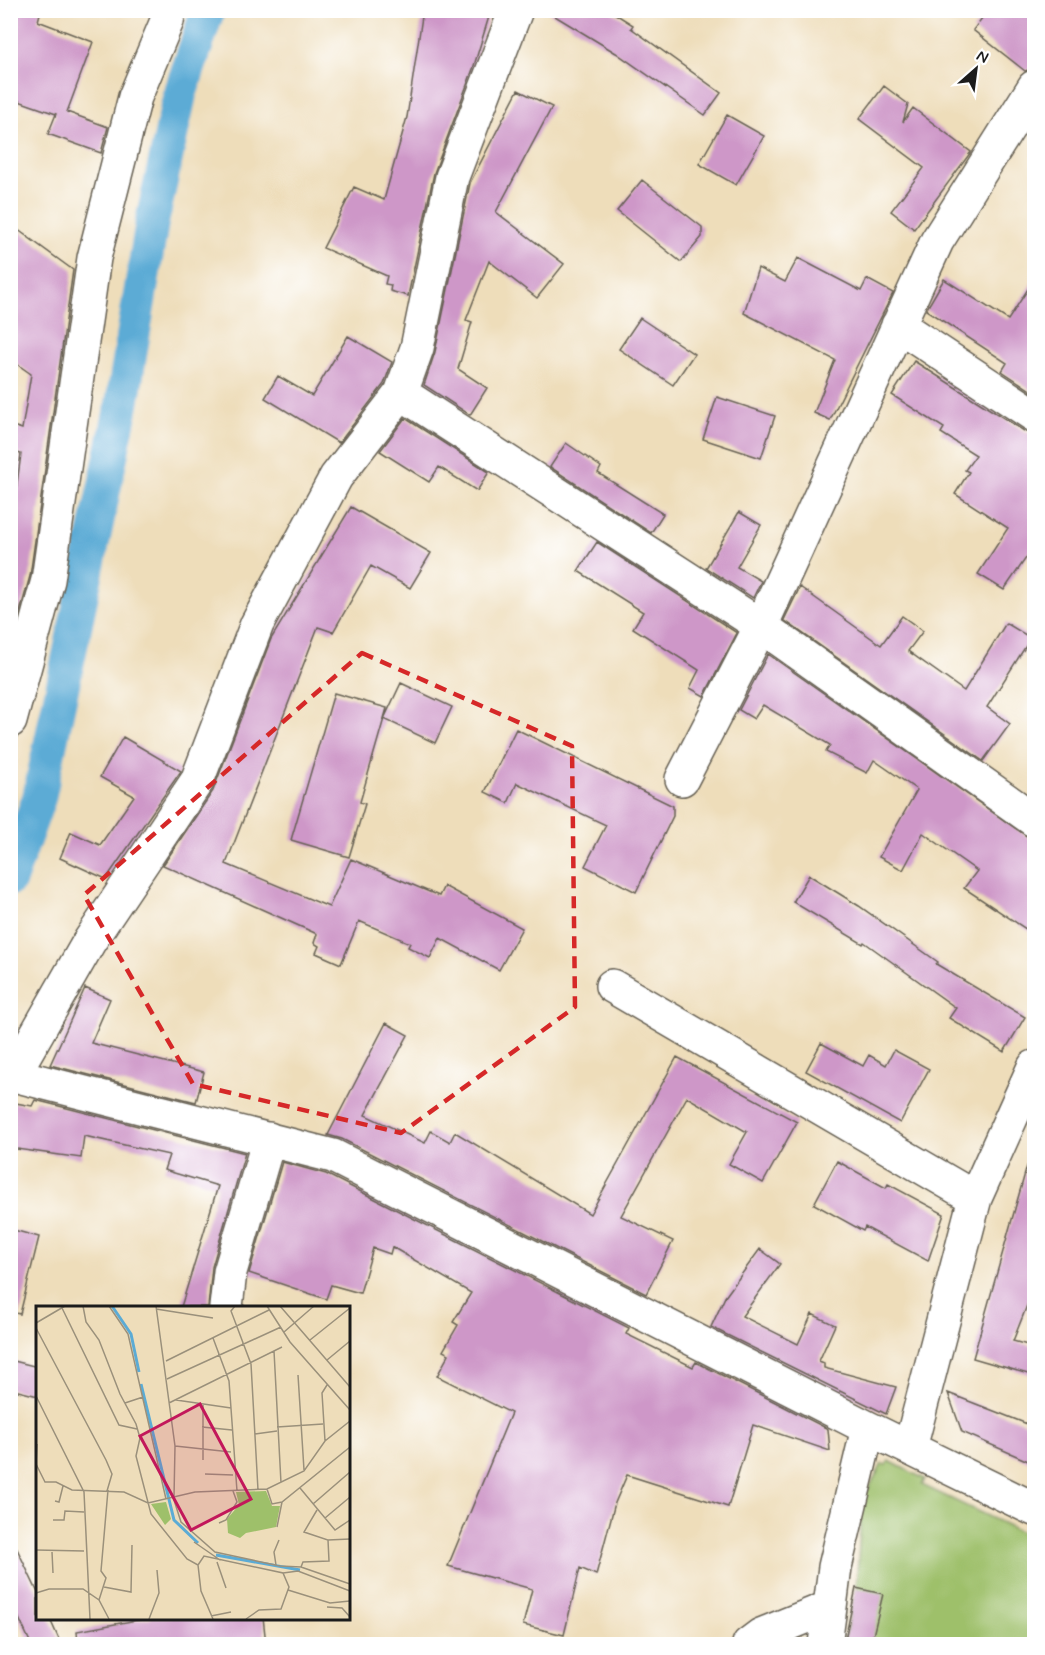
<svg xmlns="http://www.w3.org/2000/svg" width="1045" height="1655" viewBox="0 0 1045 1655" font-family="Mynerve,sans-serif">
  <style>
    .green { fill: #9ec06a; stroke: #5d6e43; stroke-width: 1.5 }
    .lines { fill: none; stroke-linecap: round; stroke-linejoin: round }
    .canal { stroke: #5babd5; stroke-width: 34 }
    .building { fill: #ce97c8 }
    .minor-casing { stroke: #666053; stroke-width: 36 }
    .minor { stroke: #fff; stroke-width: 33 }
    .marked { fill: none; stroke: #d62828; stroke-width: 4.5; stroke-dasharray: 12 8; stroke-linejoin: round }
    .inset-river { fill: none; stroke: #5babd5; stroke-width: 3 }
    .inset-road { fill: none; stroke: #9a907b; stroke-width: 1.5 }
    .view { fill: #c2185b; fill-opacity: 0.15; stroke: #c2185b; stroke-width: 3 }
    .inset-edge { fill: none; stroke: #1c1c1c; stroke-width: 3 }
  </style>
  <rect width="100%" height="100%" fill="#fff"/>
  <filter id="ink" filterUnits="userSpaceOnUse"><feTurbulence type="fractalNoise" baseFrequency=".0167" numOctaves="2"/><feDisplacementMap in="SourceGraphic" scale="12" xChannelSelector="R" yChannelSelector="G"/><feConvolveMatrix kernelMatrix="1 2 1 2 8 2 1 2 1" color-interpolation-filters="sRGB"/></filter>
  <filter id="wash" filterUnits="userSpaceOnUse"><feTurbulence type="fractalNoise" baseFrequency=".008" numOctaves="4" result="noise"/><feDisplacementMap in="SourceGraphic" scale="24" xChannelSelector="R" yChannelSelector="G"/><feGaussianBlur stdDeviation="1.35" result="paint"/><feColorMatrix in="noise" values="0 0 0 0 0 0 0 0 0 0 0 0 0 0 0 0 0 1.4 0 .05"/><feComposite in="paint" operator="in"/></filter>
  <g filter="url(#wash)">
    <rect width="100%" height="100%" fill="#eeddba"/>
    <path class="green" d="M 889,1461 L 925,1479 L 922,1485 L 1034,1538 L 1034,1644 L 843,1644 L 856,1588 L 862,1501 L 882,1464 L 886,1465 Z"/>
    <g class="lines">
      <path class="canal" d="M 10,879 L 39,798 L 122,404 L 152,222 L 180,94 L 208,10"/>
    </g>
    <g id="blocks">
      <path class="building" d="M 10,10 L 41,10 L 38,21 L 93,42 L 67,112 L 108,127 L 101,153 L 48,134 L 56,114 L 10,98 Z
        M 423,10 L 491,10 L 473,69 L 434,173 L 408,296 L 390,291 L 391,285 L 385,284 L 387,276 L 323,248 L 354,187 L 384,200 L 407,117 Z
        M 545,10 L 609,10 L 633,25 L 631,28 L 721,93 L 705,115 L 616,53 Z
        M 988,10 L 1025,10 L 1035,18 L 1035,68 L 1025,71 L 973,30 Z
        M 884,86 L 908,104 L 903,122 L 913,108 L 971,152 L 914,229 L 891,211 L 924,168 L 859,119 Z
        M 518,90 L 552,107 L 496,212 L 564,264 L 537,298 L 489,261 L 466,320 L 472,322 L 458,369 L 487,388 L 470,415 L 424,385 L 435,352 L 470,183 Z
        M 727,115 L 764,136 L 736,185 L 699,164 Z
        M 642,180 L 702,227 L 702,237 L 681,262 L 617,211 Z
        M 10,224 L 73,270 L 30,576 L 15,630 L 10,629 L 10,512 L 13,513 L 21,454 L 10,451 L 10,425 L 22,429 L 31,374 L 10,359 Z
        M 798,258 L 861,291 L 867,279 L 893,293 L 830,420 L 814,413 L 835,360 L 744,313 L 758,268 L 785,282 Z
        M 1035,278 L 1035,393 L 1002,371 L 1007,363 L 926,310 L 944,279 L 1008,320 Z
        M 640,318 L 694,354 L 673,385 L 619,349 Z
        M 348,336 L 392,362 L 384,384 L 339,443 L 265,398 L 278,376 L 312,396 Z
        M 914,361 L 1024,431 L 1035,433 L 1035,545 L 1004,590 L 978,574 L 1008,528 L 955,494 L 969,472 L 965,470 L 976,455 L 941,433 L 944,428 L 892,395 Z
        M 717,397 L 775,416 L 761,458 L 703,439 Z
        M 405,418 L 489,472 L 477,491 L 439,467 L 429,482 L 380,451 Z
        M 566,443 L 601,467 L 598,473 L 663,514 L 651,533 L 550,467 Z
        M 351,507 L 431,553 L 410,588 L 371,566 L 333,632 L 318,627 L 226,864 L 329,907 L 351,859 L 439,896 L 444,886 L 522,928 L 499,970 L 440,938 L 430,958 L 408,947 L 410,943 L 359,921 L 341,964 L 316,953 L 319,946 L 314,943 L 317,934 L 163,865 L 213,791 L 271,639 Z
        M 739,512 L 761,525 L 737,567 L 761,581 L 753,598 L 706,568 Z
        M 597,542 L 737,633 L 704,696 L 690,688 L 699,670 L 633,628 L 643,612 L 578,571 Z
        M 800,587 L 881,645 L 902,616 L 923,631 L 908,651 L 964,691 L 1006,623 L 1031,638 L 987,707 L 1010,724 L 983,761 L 784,620 Z
        M 768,654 L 1035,842 L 1035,935 L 964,888 L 977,871 L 923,833 L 903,870 L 879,857 L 917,790 L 874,760 L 867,773 L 826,752 L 830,745 L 763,705 L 754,719 L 739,710 Z
        M 401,683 L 452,707 L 435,743 L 384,719 Z
        M 334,693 L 387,708 L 360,802 L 365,804 L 349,857 L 291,840 Z
        M 516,729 L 673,806 L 673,816 L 636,892 L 585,866 L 606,825 L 517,783 L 508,803 L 485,792 Z
        M 123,737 L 181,771 L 106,879 L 60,858 L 71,832 L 100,845 L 134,796 L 100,777 Z
        M 809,875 L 859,906 L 938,962 L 936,964 L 1025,1017 L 1004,1052 L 949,1018 L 956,1008 L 864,942 L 863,944 L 793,902 Z
        M 85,988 L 110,999 L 91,1043 L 204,1072 L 196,1102 L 50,1065 Z
        M 386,1023 L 408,1035 L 365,1115 L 425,1143 L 431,1131 L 450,1142 L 455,1132 L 590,1214 L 677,1057 L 797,1122 L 763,1183 L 729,1164 L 747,1132 L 687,1097 L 621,1216 L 673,1241 L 646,1294 L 342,1139 L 328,1135 Z
        M 821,1043 L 863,1066 L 869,1055 L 886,1065 L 894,1050 L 929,1069 L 900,1123 L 806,1071 Z
        M 35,1100 L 245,1153 L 212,1267 L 208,1307 L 181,1307 L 218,1186 L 164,1170 L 169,1155 L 84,1136 L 81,1158 L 10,1148 L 10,1102 L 32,1106 Z
        M 837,1161 L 886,1188 L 888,1184 L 944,1214 L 928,1261 L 865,1227 L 863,1231 L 814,1204 Z
        M 282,1162 L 326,1174 L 629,1328 L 626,1334 L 693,1367 L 696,1362 L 828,1429 L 830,1451 L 753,1425 L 728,1507 L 627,1475 L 615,1503 L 596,1575 L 580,1568 L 564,1635 L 523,1625 L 532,1589 L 448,1566 L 511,1413 L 437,1376 L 449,1354 L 443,1351 L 458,1325 L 453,1322 L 471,1293 L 392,1247 L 390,1254 L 373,1248 L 360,1293 L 331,1285 L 326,1299 L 249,1273 Z
        M 1027,1166 L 1035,1167 L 1035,1285 L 1013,1341 L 1035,1347 L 1035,1376 L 973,1358 Z
        M 10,1229 L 39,1237 L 20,1314 L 10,1312 Z
        M 760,1249 L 780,1264 L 742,1316 L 798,1344 L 812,1314 L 835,1325 L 819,1361 L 824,1363 L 824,1368 L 896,1387 L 886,1414 L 711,1327 L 725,1297 Z
        M 10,1360 L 38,1367 L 38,1396 L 10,1389 Z
        M 948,1393 L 1035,1427 L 1035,1464 L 962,1432 Z
        M 10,1534 L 38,1593 L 38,1617 L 49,1617 L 61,1644 L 31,1644 L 10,1599 Z
        M 856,1588 L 883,1594 L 871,1644 L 844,1644 Z
        M 153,1617 L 263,1617 L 266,1644 L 78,1644 L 77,1631 Z"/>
    </g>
  </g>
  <g filter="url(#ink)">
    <use href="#blocks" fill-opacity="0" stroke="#666053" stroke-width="1.5"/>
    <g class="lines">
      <g class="minor-casing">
        <path id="minor" d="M 898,325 L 1034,415
          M 401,393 L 761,626 L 1034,820
          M 10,721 L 48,580 L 94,258 L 135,97 L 167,21 L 169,10
          M 682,779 L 761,626 L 937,241 L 1034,87
          M 612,986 L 975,1198
          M 10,1074 L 333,1156 L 868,1428 L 1034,1509
          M 13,1075 L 89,942 L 197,781 L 257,624 L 336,477 L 401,393 L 417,348 L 452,177 L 516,10
          M 226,1307 L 230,1272 L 269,1139
          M 910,1448 L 975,1198 L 1034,1067
          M 749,1644 L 761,1635 L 830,1607 L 835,1567 L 868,1428
          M 825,1644 L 830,1607"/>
      </g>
      <use href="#minor" class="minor"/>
    </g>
  </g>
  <path class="marked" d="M 362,653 L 572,746 L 575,1007 L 401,1133 L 193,1084 L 84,895 Z"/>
  <g transform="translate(36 1306)">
    <rect width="314" height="314" fill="#eeddba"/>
    <path d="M 230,185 L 236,200 L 244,200 L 240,221 L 210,227 L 204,232 L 192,227 L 191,213 L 203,199 L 200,186 ZM 130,196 L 135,213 L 129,219 L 115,198 Z" fill="#9ec06a"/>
    <path class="inset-river" d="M 76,0 L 95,28 L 103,66M 105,78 L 138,214 L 162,237M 180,249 L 264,264"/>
    <path class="inset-road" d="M 47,0 L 50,16 L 63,34 L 84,88 L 100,118 L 104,132 L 100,150 L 115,208 L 151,253 L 162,259 L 165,285 L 177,313M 73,0 L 92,28 L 130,193M 120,0 L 139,140 L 138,191M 199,0 L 195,5 L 215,58 L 222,184M 231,0 L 254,36 L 314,104M 244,0 L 314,81M 26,2 L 83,119 L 101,123M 120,3 L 177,12M 0,17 L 29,0M 0,22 L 70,154 L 76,168 L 71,185M 248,26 L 278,0M 177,32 L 193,75 L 201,185M 274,34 L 314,2M 238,45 L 245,177M 291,54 L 314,35M 130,55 L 233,4M 262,69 L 268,164M 131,73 L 245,21M 0,90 L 48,186 L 54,313M 140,94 L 195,102M 89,97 L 107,91M 133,97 L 246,41M 167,98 L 167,154M 166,121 L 196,124M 241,121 L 287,118M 219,128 L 241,125M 289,135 L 286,87 L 291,79M 139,140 L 195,146M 0,158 L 9,176 L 20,176 L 36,184 L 88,186 L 112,197 L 159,186 L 231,183 L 268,165 L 289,135 L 314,115M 0,158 L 1,138M 169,168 L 197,169M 264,182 L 299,224 L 314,214M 231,183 L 236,198 L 246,196 L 314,141M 137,191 L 145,216 L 179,246 L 244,260 L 265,261 L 267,256 L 293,255 L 292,234 L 268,226 L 281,204M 19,195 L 23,196 L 27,180M 277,198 L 314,166M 289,212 L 314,191M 17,214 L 28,214 L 29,205 L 48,206M 183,217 L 190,214 L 201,196 L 197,185M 241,221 L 246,196M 292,234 L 314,233M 158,236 L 184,254M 0,244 L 48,245M 16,246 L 17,267M 181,256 L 190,282M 162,259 L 168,250 L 247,267 L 253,281 L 245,303 L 223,304 L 210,313M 240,259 L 238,246 L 243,234M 265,261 L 314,278M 247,267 L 262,265 L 314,285M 68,281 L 95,286 L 96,239M 252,284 L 294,297 L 314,295M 0,287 L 13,283 L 47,283 L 63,294 L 73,313M 63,294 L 70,272 L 65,265 L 72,184M 291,301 L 306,302 L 314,311M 175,310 L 195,306M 113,313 L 123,287 L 121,264"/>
    <path class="view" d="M 164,98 L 215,193 L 155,224 L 104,130 Z"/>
    <rect width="314" height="314" class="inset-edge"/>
  </g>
  <rect width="1045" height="1655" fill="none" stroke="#fff" stroke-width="36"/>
  <g transform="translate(976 69) rotate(28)" stroke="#ffffff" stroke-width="4.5" paint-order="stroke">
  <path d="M0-4.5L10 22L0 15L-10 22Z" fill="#1c1c1c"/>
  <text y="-9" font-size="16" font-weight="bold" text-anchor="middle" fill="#1c1c1c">N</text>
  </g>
</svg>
